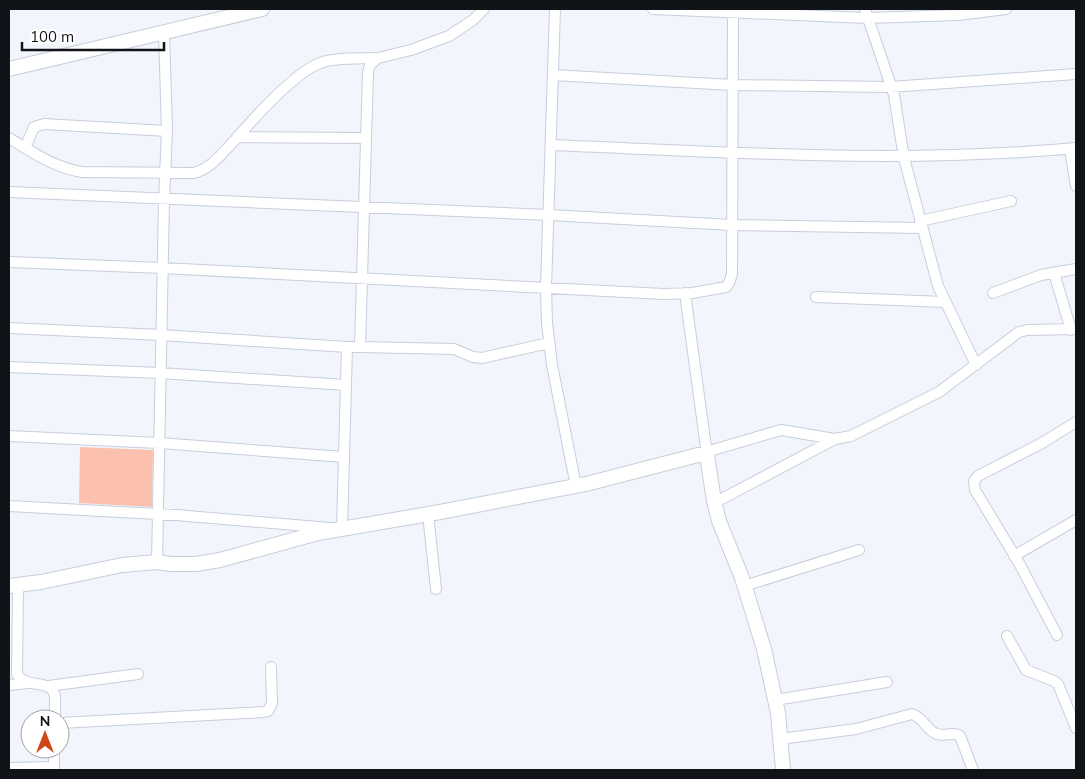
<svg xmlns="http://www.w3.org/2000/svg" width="1085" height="779" viewBox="0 0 1085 779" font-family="Mulish,sans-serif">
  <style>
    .green { fill: #fbc0ae }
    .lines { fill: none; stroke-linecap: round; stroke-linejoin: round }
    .street-casing { stroke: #c6cedd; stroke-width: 12 }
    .secondary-casing { stroke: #c6cedd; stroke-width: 16 }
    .street { stroke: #fff; stroke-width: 10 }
    .secondary { stroke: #fff; stroke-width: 14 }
  </style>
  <rect width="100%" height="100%" fill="#f2f6fc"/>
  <path class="green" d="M 80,447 L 153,450 L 152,507 L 79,503 Z"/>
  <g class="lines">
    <g class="street-casing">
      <path id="street" d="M 555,9 L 546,288 L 547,323 L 552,365 L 576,486
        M 653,9 L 867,18 L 958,15 L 1006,9
        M 865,9 L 894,95 L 904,158 L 938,286 L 976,365
        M 553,75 L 733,85 L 890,87 L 1076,74
        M 237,137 L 366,138
        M 9,138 C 32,152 55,168 82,172 L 194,173 C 212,168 222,153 235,140 C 254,118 294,73 320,63 C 337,57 360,59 378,58
        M 551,145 C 726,152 902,164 1076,148
        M 25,148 L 34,127 L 44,124 L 167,131
        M 1070,149 L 1076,186
        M 9,192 L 549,215 L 732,225 L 922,228
        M 920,221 L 1011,201
        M 9,262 L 162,268 L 664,294 L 692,293 L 726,287 L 729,283 L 732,274 L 733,9
        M 1054,273 L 1071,330
        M 685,293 L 707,455
        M 993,293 L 1041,275 L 1076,269
        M 816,297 L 945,302
        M 9,328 L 161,335 L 347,347
        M 360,347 L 454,349 L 473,357 L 482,358 L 549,343
        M 9,367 L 160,373 L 346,385
        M 9,436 L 159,443 L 344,457
        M 706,452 L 781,430 L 835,439 L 851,436 L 939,392 L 1019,332 L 1027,330 L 1076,329
        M 714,503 L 835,439
        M 9,506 L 176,515 L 342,529 L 347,347 L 360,347 L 368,72 L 370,65 L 378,58 L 411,50 L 449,36 L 473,20 L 484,9
        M 428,514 L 436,589
        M 1014,556 L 1076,520
        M 157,562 L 164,200 L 167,131 L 164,32
        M 18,585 L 17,674 C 25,688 41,680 52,689 L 55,696 L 55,719
        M 744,586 L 859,550
        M 1057,635 L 1019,563 L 975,490 L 974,481 L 978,476 L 1042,443 L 1076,422
        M 1007,636 L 1026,670 L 1054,681 L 1058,684 L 1076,728
        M 9,685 L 28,683
        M 49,686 L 138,674
        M 775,700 L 887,682
        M 60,723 L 264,712 L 268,711 L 272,703 L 271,667
        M 780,739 L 856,729 L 912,714 C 923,717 927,731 937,734 C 945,737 953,731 960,736 L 973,770
        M 54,749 L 54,770
        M 9,768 L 54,767"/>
    </g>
    <g class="secondary-casing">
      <path id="secondary" d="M 9,69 L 262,9
        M 9,586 L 41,582 L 122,565 L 157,562 L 171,564 L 196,564 L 220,560 L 318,533 L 440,512 L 586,484 L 698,455 L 707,455 L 714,501 L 719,521 L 742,578 L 764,649 L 778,713 L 783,770"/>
    </g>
    <use href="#street" class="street"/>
    <use href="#secondary" class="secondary"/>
  </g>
  <rect width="1085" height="779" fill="none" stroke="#101318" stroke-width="20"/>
  <g transform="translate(45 734)"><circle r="24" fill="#ffffff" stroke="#9fa1a3"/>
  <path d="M0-4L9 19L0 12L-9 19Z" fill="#ce4616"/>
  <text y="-8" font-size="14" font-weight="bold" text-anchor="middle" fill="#101318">N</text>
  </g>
  <path d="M22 42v8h142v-8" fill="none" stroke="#101318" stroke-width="2.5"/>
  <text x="30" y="42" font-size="15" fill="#101318" stroke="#ffffff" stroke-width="4" paint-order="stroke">100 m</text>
</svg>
